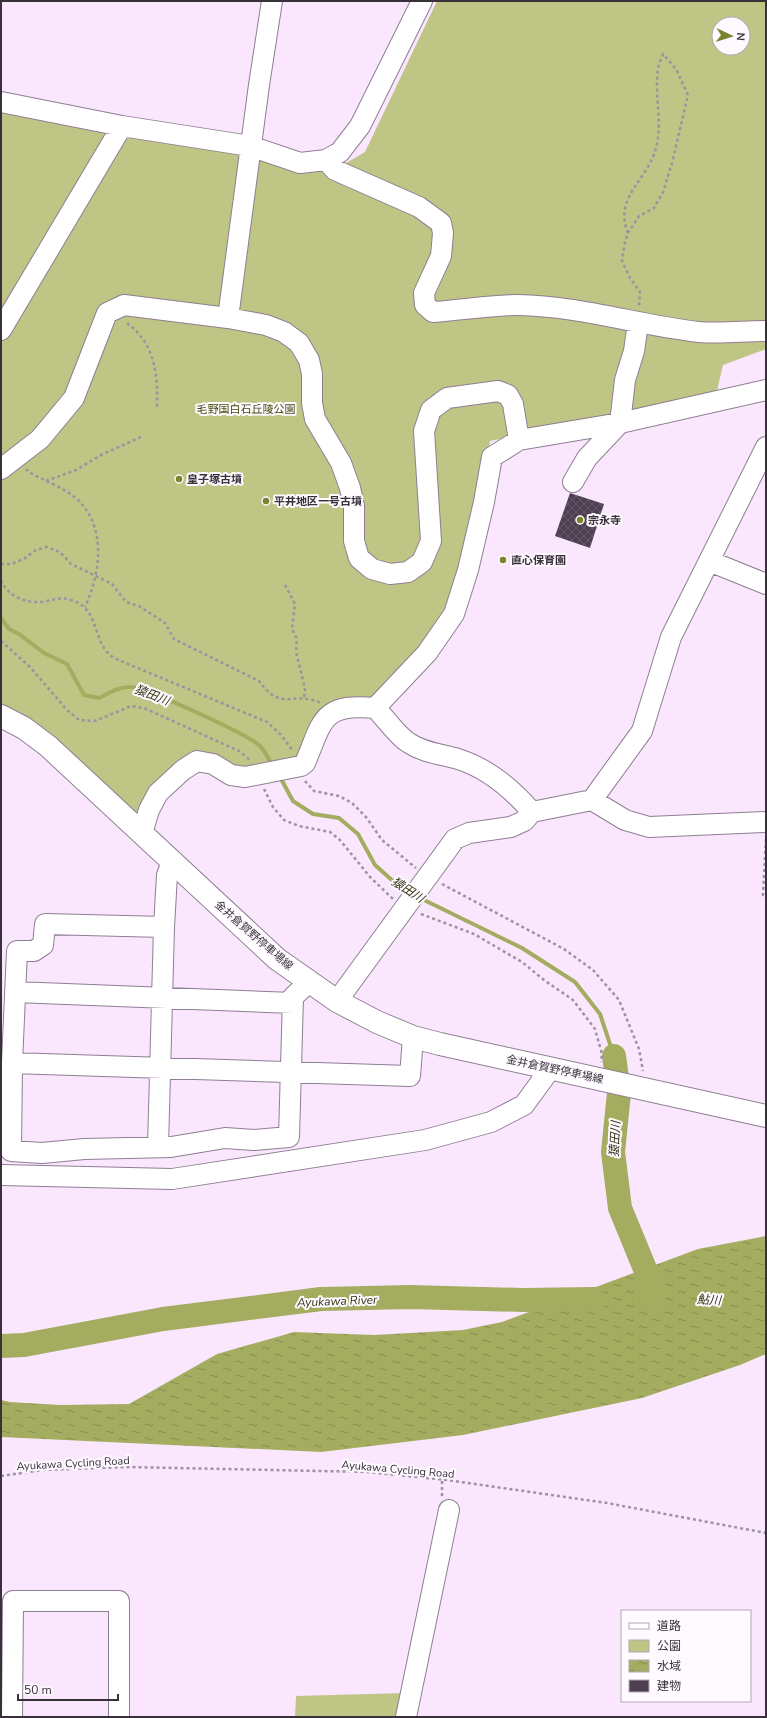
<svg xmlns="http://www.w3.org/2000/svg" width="767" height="1718" viewBox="0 0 767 1718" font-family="'Nunito Sans','Noto Sans JP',sans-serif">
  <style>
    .park { fill: #bec585; fill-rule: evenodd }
    .water { fill: url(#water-ripples) }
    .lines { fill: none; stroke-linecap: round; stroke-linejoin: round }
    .stream { stroke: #a4ac60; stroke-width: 4 }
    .river { stroke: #a4ac60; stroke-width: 24 }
    .building { fill: url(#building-cross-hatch) }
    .minor-casing { stroke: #8f7e93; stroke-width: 22 }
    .major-casing { stroke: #8f7e93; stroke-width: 24 }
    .path { stroke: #9e91a1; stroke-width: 2.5; stroke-dasharray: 3 3; stroke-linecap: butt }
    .minor { stroke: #fff; stroke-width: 20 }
    .major { stroke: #fff; stroke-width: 22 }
    .poi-dot { fill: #7c832e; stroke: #fefaff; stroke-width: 1.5 }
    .labels { text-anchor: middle; stroke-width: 4; stroke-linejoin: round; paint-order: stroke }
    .park-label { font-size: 11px; fill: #464b12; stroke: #fefaff }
    .poi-label { font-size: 11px; font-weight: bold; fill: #38313a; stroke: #fefaff; text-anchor: start }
    .street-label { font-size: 11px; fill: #38313a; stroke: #fefaff }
    .water-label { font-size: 12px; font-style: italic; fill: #313513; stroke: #fefaff }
  </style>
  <defs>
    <pattern id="water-ripples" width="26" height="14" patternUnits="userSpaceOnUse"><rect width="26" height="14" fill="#a4ac60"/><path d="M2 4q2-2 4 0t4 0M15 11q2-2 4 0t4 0" fill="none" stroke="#878d50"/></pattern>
    <pattern id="building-cross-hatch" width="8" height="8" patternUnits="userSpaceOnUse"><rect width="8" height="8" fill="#4f3f52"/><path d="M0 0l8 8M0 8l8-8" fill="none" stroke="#665969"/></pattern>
  </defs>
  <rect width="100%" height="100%" fill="#fae7fe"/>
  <path class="park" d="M 437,1 L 766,1 L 766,349 L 723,365 L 716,395 L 490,441 L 481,502 L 451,614 L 374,703 L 337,705 L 300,764 L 246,774 L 196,755 L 142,827 L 1,707 L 1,108 L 341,166 L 365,152 ZM 719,24 L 743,24 L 743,48 L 719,48 Z
    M 405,1693 L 400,1717 L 295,1717 L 296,1696 Z"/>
  <path class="water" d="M 766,1236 L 766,1354 L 740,1365 L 642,1398 L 463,1435 L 321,1452 L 1,1437 L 1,1400 L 10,1402 L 60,1405 L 129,1404 L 217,1354 L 294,1332 L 374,1335 L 463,1330 L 502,1322 L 698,1249 Z"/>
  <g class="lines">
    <path class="stream" d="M 1,618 L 9,629 L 19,634 L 44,653 L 67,664 L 84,695 L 99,698 C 109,693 118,687 130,687 C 143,686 249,735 260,746 C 265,751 269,760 273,766
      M 280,777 L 293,801 L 313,814 L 339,818 L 358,834 L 375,865 L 394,882 L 409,892
      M 418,897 L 522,948 L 575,982 L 600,1014 L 614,1056"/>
    <path class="river" d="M 614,1056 L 619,1093 L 613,1152 L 620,1208 L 650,1281 L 652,1298
      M 1,1346 L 24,1345 L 163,1319 L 321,1299 L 411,1297 L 523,1300 L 594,1299"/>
  </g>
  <path class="building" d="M 570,493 L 604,504 L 590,548 L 555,536 Z"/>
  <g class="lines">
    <g class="minor-casing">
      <path id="minor" d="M 1,102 L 122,126 L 250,146 L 300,163 L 326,160 L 340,152 L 360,126 L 422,1
        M 326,160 L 335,170 L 419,207 L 441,223 L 443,233 L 441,256 L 424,293 L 425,305 L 433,312 C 462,310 490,305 518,305 C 579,306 638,325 699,332 C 721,334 744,331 766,331
        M 228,318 L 266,325 L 284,332 L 299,343 L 309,360 L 312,374 L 312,403 L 315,419 L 341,463 L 350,488 L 354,506 L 354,541 L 359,558 L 372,569 L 390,574 L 408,572 L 422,562 L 431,541 L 424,431 L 431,410 L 447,398 L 498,391 L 508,395 L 513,404 L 519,440
        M 1,330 L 122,126
        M 1,469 L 40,439 L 74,398 L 107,313 L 124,305 L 228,318 L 259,85 L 272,1
        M 573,482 L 587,458 L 620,423 L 625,380 L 634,351 L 638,323
        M 709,561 L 766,584
        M 375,708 L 427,653 L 454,614 L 468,570 L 484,502 L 492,457 L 519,440 L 620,423 L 766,390
        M 592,800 L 625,820 L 649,827 L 766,822
        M 142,833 L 149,810 L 158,793 L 183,770 L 197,761 L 213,764 L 231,775 L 245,777 L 301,766 L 305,763 C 323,721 321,703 375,708 C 386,718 396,735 409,743 C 424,753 441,754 458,759 C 487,768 512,789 532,812
        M 172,862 L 167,875 L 164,927 L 45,924 L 43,945 L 34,951 L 17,951 L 12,1063 L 410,1076 L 413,1037
        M 15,992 L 293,1003
        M 337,1001 L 455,839 L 469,833 L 511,827 L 524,821 L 532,812 L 592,800 L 642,731 L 671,637 L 766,447
        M 12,1063 L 11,1151 L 42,1153 L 84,1149 L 171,1147 L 225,1138 L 254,1140 L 289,1137 L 293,997 L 309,982
        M 158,1147 L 164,927
        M 1,1175 L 172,1179 L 425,1140 L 491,1122 L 524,1105 L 551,1068
        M 12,1717 L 13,1601 L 119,1601 L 119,1717
        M 406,1717 L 449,1510"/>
    </g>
    <g class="major-casing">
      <path id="major" d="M 1,716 L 24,728 L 48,746 L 277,959 L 337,1001 L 377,1022 L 413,1037 L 440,1044 L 766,1116"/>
    </g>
    <path class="path" d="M 628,233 C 613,197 648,180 656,148 C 663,122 654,95 658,69 C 659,64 661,59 663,54 L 676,69 L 688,95 L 672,163 L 663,192 L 654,208 L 639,216 L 628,233 L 625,242 L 622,261 L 630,278 L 640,292 L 639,306
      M 127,323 C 156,345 158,375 157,409
      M 26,469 L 29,472 C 44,481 66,488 79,501 C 107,530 100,574 85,607
      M 46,481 L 76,470 L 101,455 L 143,436
      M 1,564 L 12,564 L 25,558 L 36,550 L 47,547 L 60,552 L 71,564 L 112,584 L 126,602 L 139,606 L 165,623 L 174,639 L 259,681 C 282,713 292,690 321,703
      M 1,580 C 7,596 25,603 41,602 C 52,601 60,596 71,600 C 98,607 93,638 108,653 C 111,657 117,659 121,661 L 267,722 L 281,735 L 293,751
      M 285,585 L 295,604 L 292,629 L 297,639 L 296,652 L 305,688 L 304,698
      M 1,641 L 30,667 L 67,710 L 79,720 L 95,721 L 131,706 L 144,708 L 239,751 L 250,760
      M 305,781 L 314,791 L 339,796 L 352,803 L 366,817 L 382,840 L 416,868
      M 264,789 L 273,807 L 284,820 L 299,826 L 330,832 L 340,840 L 370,877 L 393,899
      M 766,839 L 763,895 L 766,896
      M 442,884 L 564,949 L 593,970 L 619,1000 L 639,1049 L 643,1071
      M 421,914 L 474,934 L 522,962 L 544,980 L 573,1000 L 595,1029 L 602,1054 L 601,1062
      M 1,1476 L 42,1470 L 127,1467 L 367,1472 L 447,1480 L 607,1503 L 766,1533
      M 442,1496 L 442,1480"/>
    <use href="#minor" class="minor"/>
    <use href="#major" class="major"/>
  </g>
  <g class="poi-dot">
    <circle cx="179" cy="479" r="4"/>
    <circle cx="266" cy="501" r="4"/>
    <circle cx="580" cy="520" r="4"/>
    <circle cx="503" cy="560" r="4"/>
  </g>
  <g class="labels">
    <g class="park-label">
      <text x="246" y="413">毛野国白石丘陵公園</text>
    </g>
    <g class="poi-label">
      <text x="187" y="483">皇子塚古墳</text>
      <text x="274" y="505">平井地区一号古墳</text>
      <text x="588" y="524">宗永寺</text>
      <text x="511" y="564">直心保育園</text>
    </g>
    <g class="street-label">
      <text transform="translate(254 935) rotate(41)" y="4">金井倉賀野停車場線</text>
      <text transform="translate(555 1069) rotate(12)" y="4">金井倉賀野停車場線</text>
      <text transform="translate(73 1463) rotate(-3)" y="4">Ayukawa Cycling Road</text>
      <text transform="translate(398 1469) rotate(5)" y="4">Ayukawa Cycling Road</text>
    </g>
    <g class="water-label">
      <text transform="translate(152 695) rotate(21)" y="4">猿田川</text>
      <text transform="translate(408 890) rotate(33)" y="4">猿田川</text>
      <text transform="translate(615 1139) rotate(-87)" y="4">猿田川</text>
      <text transform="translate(709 1300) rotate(3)" y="4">鮎川</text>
      <text transform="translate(337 1301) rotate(-2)" y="4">Ayukawa River</text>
    </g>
  </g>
  <rect width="767" height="1718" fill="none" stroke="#38313a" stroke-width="4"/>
  <rect x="621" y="1610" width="130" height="92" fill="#fefaff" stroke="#afaab0"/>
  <rect x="629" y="1623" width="20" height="6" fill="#ffffff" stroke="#afaab0"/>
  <text x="657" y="1630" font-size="12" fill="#38313a">道路</text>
  <rect x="629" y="1640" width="20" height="12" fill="#bec585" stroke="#afaab0"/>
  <text x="657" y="1650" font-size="12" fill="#38313a">公園</text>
  <rect x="629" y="1660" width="20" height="12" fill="url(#water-ripples)" stroke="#afaab0"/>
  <text x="657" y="1670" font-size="12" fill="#38313a">水域</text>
  <rect x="629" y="1680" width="20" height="12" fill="#4f3f52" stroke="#afaab0"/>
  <text x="657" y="1690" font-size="12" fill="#38313a">建物</text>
  <g transform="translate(731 36) rotate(94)"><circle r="19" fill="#fefaff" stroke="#afaab0"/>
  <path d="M0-3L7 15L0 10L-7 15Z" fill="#7c832e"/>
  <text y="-6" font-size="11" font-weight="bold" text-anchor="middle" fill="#38313a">N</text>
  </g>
  <path d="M18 1694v6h100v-6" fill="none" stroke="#38313a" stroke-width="2"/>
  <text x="24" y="1694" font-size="12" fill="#38313a" stroke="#fefaff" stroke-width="3" paint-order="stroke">50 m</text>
</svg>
